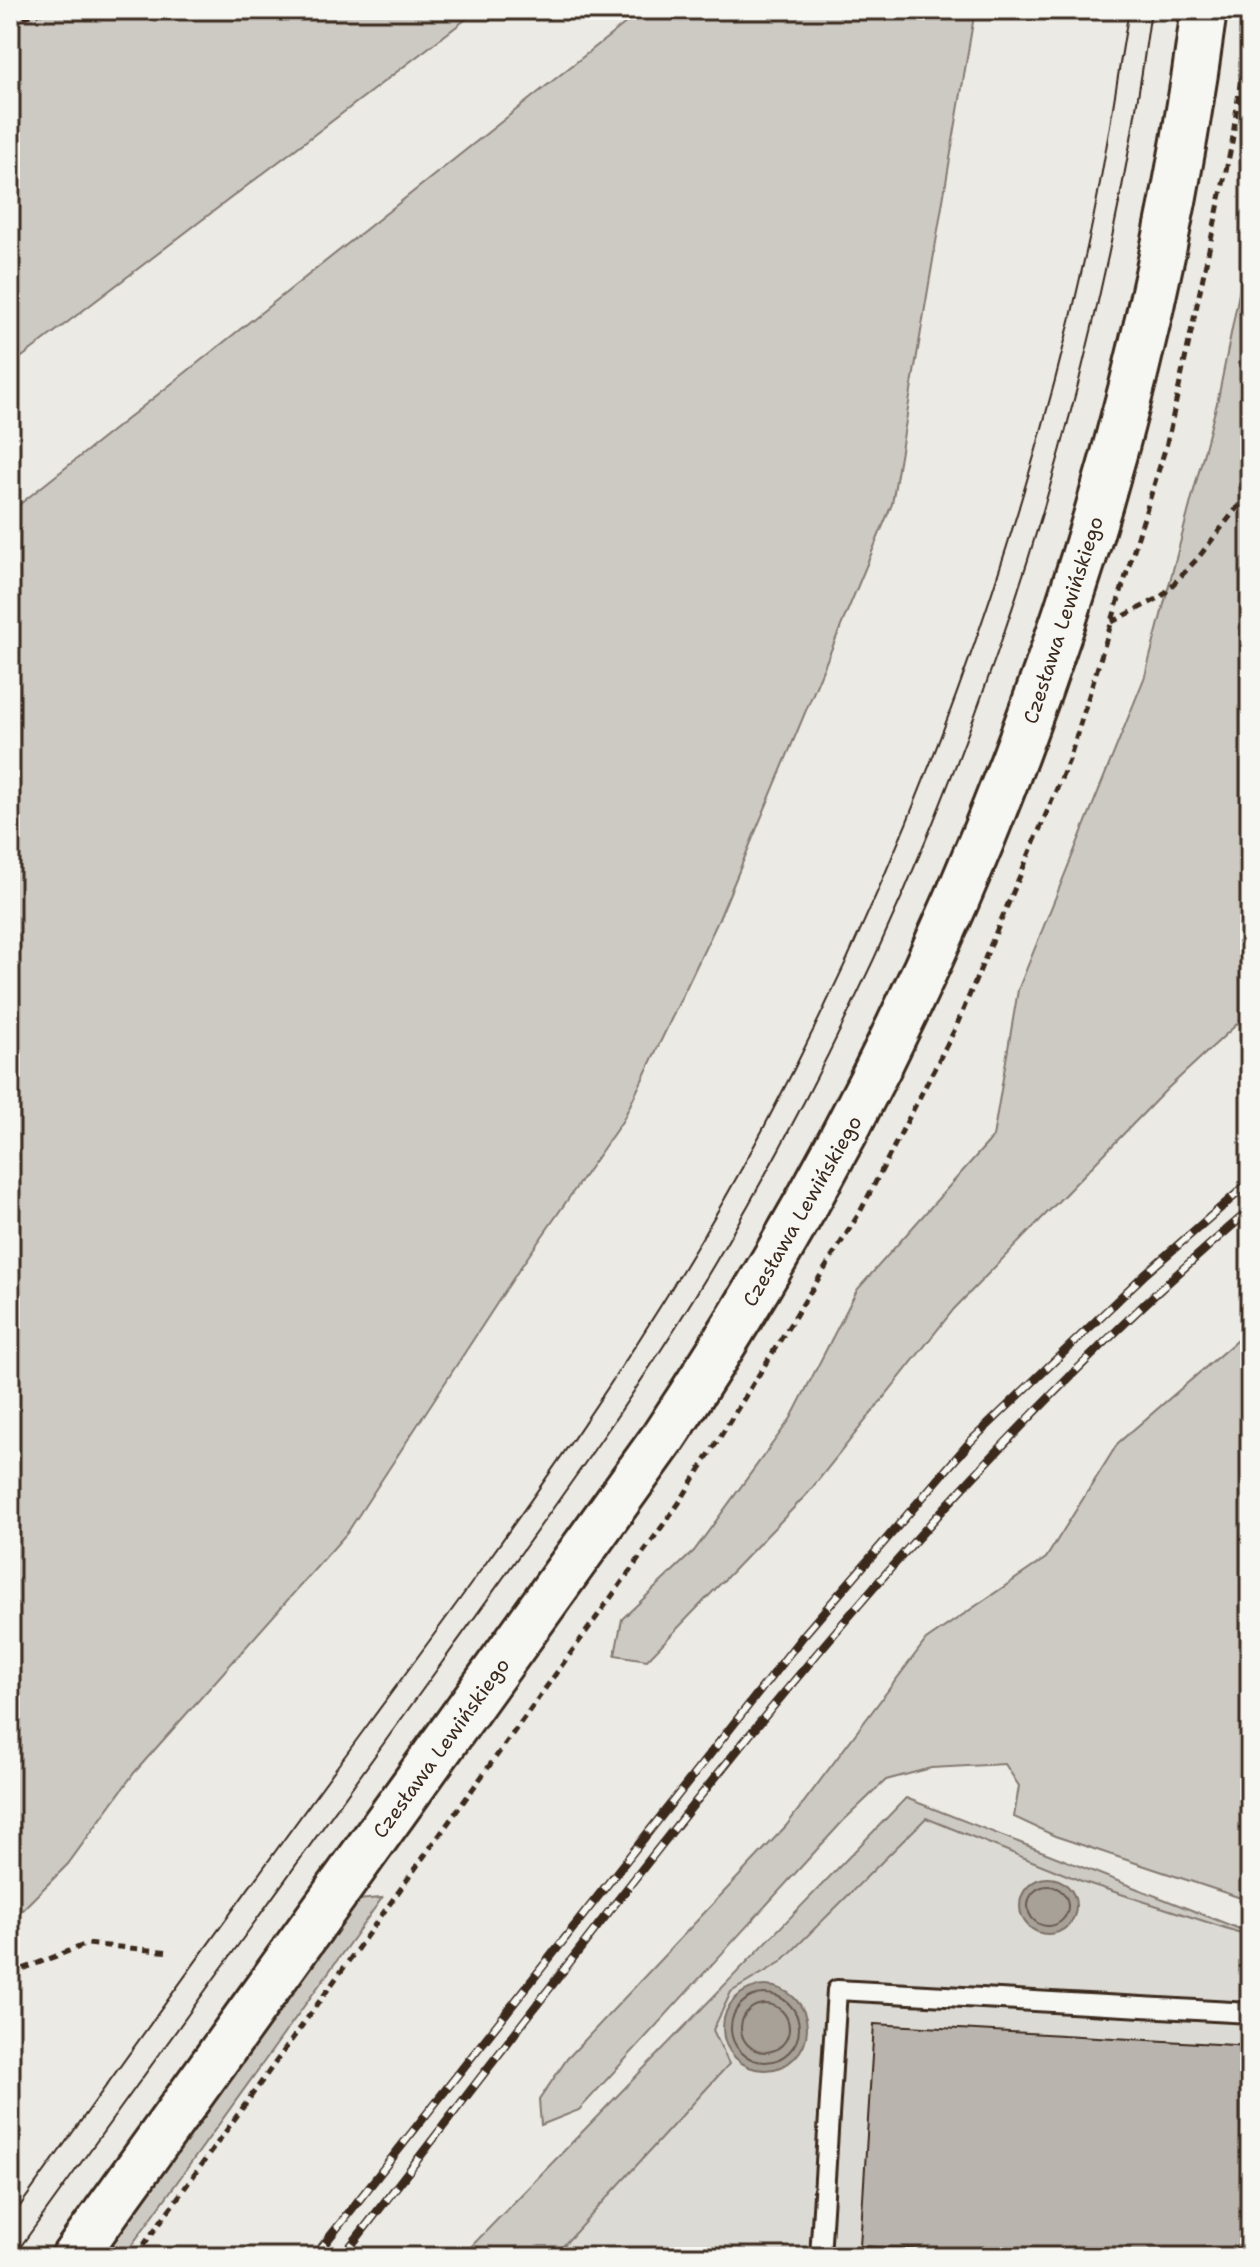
<svg xmlns="http://www.w3.org/2000/svg" width="1260" height="2267" viewBox="0 0 1260 2267" font-family="'Shantell Sans',sans-serif">
  <style>
    .built { fill: #dcdad4 }
    .green { fill: #cdcac4; stroke: #847a71; stroke-width: 2 }
    .water { fill: #a8a198; stroke: #7c7167; stroke-width: 2 }
    .lines { fill: none; stroke-linecap: round; stroke-linejoin: round }
    .shore { stroke: #675a4f; stroke-width: 2 }
    .building { fill: #bab4ae; stroke: #3b2a1e; stroke-width: 2 }
    .lane-casing { stroke: #3b2a1e; stroke-width: 24 }
    .secondary-casing { stroke: #3b2a1e; stroke-width: 50 }
    .path { stroke: #3b2a1e; stroke-width: 5; stroke-dasharray: 8 6; stroke-linecap: butt }
    .lane { stroke: #f6f6f2; stroke-width: 18 }
    .secondary { stroke: #f6f6f2; stroke-width: 44 }
    .tram { stroke: #3b2a1e; stroke-width: 2 }
    .rail-casing { stroke: #3b2a1e; stroke-width: 9 }
    .rail { stroke: #f6f6f2; stroke-width: 6; stroke-dasharray: 18; stroke-linecap: butt }
    .labels { text-anchor: middle; stroke-width: 6; stroke-linejoin: round; paint-order: stroke }
    .street-label { font-size: 20px; fill: #3b2a1e; stroke: #f6f6f2 }
  </style>
  <rect width="100%" height="100%" fill="#ebeae5"/>
  <filter id="ink" filterUnits="userSpaceOnUse"><feTurbulence type="fractalNoise" baseFrequency=".0125" numOctaves="2"/><feDisplacementMap in="SourceGraphic" scale="16" xChannelSelector="R" yChannelSelector="G"/><feConvolveMatrix kernelMatrix="1 2 1 2 8 2 1 2 1" color-interpolation-filters="sRGB"/></filter>
  <g filter="url(#ink)">
    <path class="built" d="M 906,1798 L 1250,1933 L 1250,2257 L 461,2257 Z"/>
    <path class="green" d="M 10,10 L 478,10 L 10,366 Z
      M 642,10 L 975,10 L 892,504 L 719,919 L 623,1120 L 518,1271 L 347,1533 L 134,1773 L 68,1864 L 10,1922 L 10,512 Z
      M 1250,238 L 1250,1012 L 1167,1089 L 954,1309 L 808,1493 L 647,1660 L 615,1655 L 622,1619 L 694,1551 L 791,1418 L 857,1290 L 993,1137 L 1018,990 L 1145,676 L 1218,399 Z
      M 1250,1329 L 1250,1901 L 1055,1836 L 1014,1817 L 1019,1786 L 1005,1764 L 931,1768 L 886,1780 L 843,1821 L 579,2110 L 541,2125 L 539,2100 L 567,2059 L 786,1826 L 926,1640 L 1046,1558 L 1118,1443 Z
      M 906,1798 L 1250,1933 L 1250,1936 L 1084,1882 L 926,1818 L 781,1962 L 731,1992 L 713,2030 L 729,2064 L 553,2257 L 461,2257 Z
      M 382,1898 L 123,2257 L 100,2257 L 357,1900 Z"/>
    <path class="water" d="M1020 1906a28 28 0 1 1 56 0a28 28 0 1 1-56 0Z
      M723 2028a42 42 0 1 1 84 0a42 42 0 1 1-84 0Z"/>
    <g class="lines">
      <path class="shore" d="M1028 1906a20 20 0 1 1 40 0a20 20 0 1 1-40 0Z
        M731 2028a34 34 0 1 1 68 0a34 34 0 1 1-68 0Z
        M741 2028a24 24 0 1 1 48 0a24 24 0 1 1-48 0Z"/>
    </g>
    <path class="building" d="M 874,2024 L 1250,2046 L 1250,2257 L 1044,2257 L 860,2246 Z
      M 860,2246 L 1044,2257 L 860,2257 Z"/>
    <g class="lines">
      <g class="lane-casing">
        <path id="lane" d="M 820,2257 L 837,1990 L 1250,2013"/>
      </g>
      <g class="secondary-casing">
        <path id="secondary" d="M 74,2257 L 663,1438 C 950,1007 1136,523 1204,10"/>
      </g>
      <path class="path" d="M 10,21 L 52,10
        M 1242,60 L 1250,71
        M 1112,622 L 1161,597 L 1198,558 L 1250,491
        M 10,1974 L 87,1944 L 171,1952
        M 135,2257 L 679,1503 L 860,1212 L 955,1029 L 1069,760 L 1167,443 L 1232,143 L 1250,10"/>
      <use href="#lane" class="lane"/>
      <use href="#secondary" class="secondary"/>
      <path class="tram" d="M 10,2220 C 130,2052 250,1885 372,1719 C 511,1530 652,1339 762,1131 C 911,850 1023,544 1090,234 C 1106,159 1116,85 1129,10
        M 13,2257 C 156,2060 299,1863 441,1664 C 538,1529 638,1395 722,1251 C 944,870 1092,447 1151,10"/>
      <g class="rail-casing">
        <path id="rail" d="M 314,2257 L 803,1636 L 971,1441 L 1145,1274 L 1250,1182
          M 342,2257 C 624,1896 900,1507 1250,1210"/>
      </g>
      <use href="#rail" class="rail"/>
    </g>
  </g>
  <g class="labels">
    <g class="street-label">
      <text transform="translate(1063 620) rotate(-72)" y="7">Czesława Lewińskiego</text>
      <text transform="translate(802 1211) rotate(-60)" y="7">Czesława Lewińskiego</text>
      <text transform="translate(441 1748) rotate(-54)" y="7">Czesława Lewińskiego</text>
    </g>
  </g>
  <rect width="1260" height="2267" fill="none" stroke="#f6f6f2" stroke-width="40"/>
  <rect x="20" y="20" width="1220" height="2227" fill="none" stroke="#3b2a1e" stroke-width="3" filter="url(#ink)"/>
</svg>
